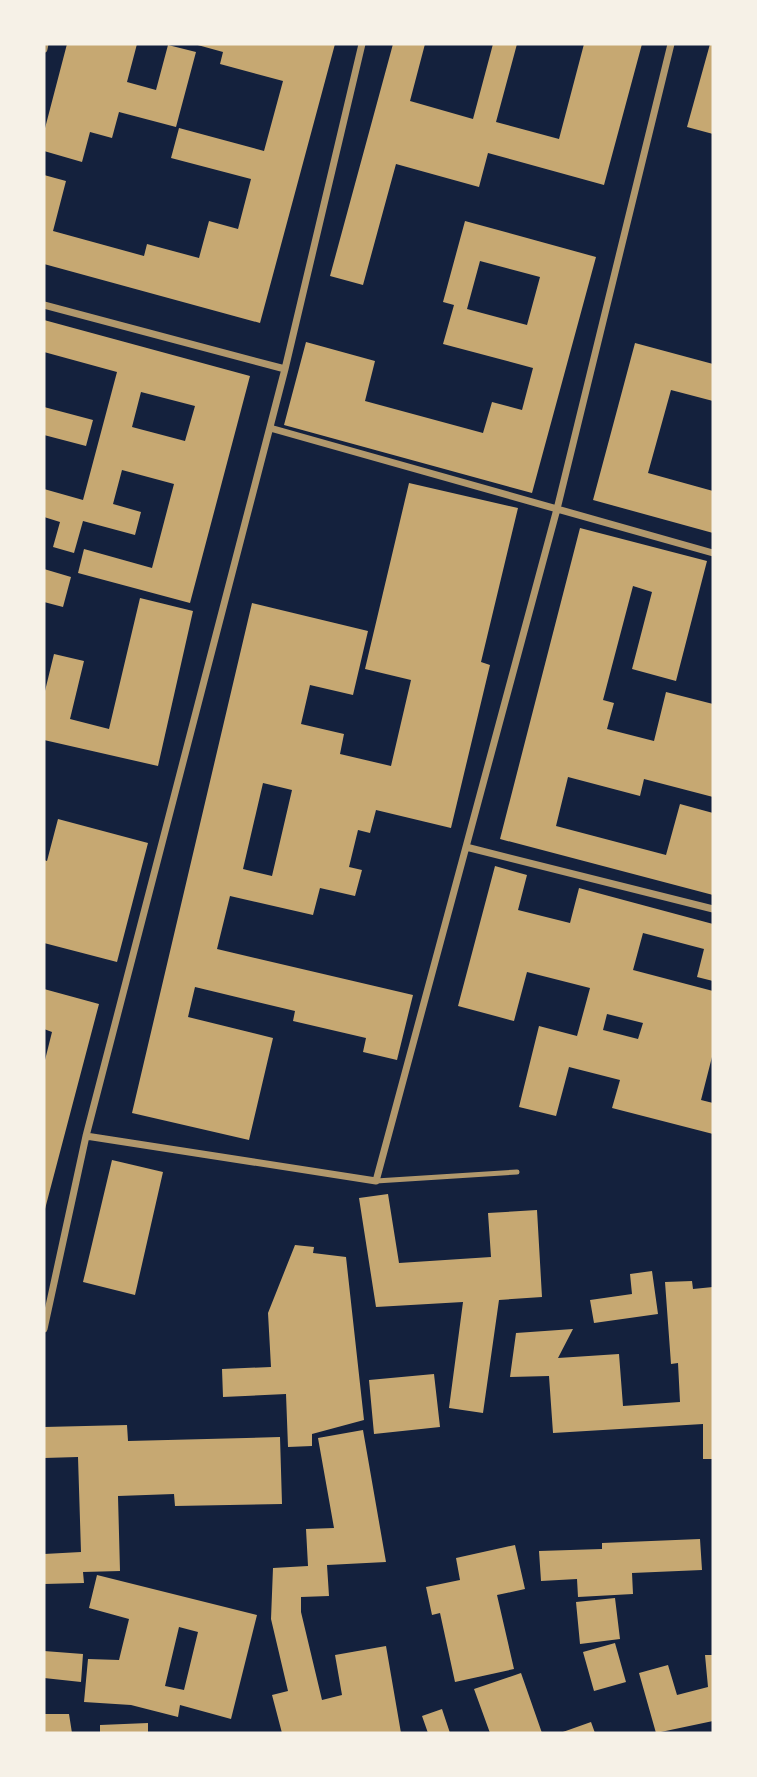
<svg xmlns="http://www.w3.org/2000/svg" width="757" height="1777" viewBox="0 0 757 1777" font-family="'Asap Condensed',sans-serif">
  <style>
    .building { fill: #c6a872; fill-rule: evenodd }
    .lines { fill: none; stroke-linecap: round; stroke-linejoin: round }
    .service { stroke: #b1986c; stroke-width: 5 }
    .minor { stroke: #b1986c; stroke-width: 7 }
  </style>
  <rect width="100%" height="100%" fill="#14213d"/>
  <path class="building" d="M 67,44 L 137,44 L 127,82 L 156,90 L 168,45 L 196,52 L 176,127 L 119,112 L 112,138 L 90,132 L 82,162 L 44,151 L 44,132 Z
    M 335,44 L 260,323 L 44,264 L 44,175 L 66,181 L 53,231 L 144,256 L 147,244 L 199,258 L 209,221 L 238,229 L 251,179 L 171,158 L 179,128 L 264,151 L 283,81 L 220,64 L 223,52 L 194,44 Z
    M 393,44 L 425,44 L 410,101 L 473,119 L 493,44 L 517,44 L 496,122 L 559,139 L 584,44 L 642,44 L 604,185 L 488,153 L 479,187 L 396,164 L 363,285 L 330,276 Z
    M 710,44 L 713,44 L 713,134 L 687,127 Z
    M 465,221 L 596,257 L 532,493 L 284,425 L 306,342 L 375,361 L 365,401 L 483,433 L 492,402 L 522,410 L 533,368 L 443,344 L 454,305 L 443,302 ZM 480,261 L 540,277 L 527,325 L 467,309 Z
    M 44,320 L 250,376 L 190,603 L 78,573 L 84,549 L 152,568 L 174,484 L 122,470 L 113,504 L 141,512 L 135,535 L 83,521 L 74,553 L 53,547 L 60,522 L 44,517 L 44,489 L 83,500 L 117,372 L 44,352 ZM 141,392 L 195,406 L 185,441 L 132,427 Z
    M 635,343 L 713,364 L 713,401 L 671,390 L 648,473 L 713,491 L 713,533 L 593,500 Z
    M 44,407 L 93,420 L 86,446 L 44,435 Z
    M 409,483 L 518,508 L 481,662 L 490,665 L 451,828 L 376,810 L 370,833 L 358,830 L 349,867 L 362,870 L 355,896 L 320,888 L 313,915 L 230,896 L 217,949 L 413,995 L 397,1060 L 363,1052 L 366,1038 L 293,1021 L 295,1011 L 195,987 L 188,1017 L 273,1038 L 249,1140 L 132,1113 L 252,603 L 368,631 L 353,695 L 310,685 L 301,724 L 344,734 L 340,754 L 391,766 L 411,680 L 365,669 ZM 263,783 L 292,790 L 272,876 L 243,869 Z
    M 580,528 L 707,561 L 676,681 L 632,669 L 652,592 L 633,586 L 603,700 L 614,703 L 607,729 L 654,741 L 666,692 L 713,704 L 713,797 L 644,779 L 640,796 L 568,777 L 556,826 L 666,855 L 680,804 L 713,813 L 713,895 L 500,839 Z
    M 44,569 L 71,577 L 63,607 L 44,602 Z
    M 140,598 L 193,611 L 158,766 L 44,740 L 44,695 L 54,654 L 84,661 L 70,719 L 109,729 Z
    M 58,819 L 148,843 L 117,962 L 44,943 L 44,860 L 47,861 Z
    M 495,866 L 527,875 L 518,910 L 570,923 L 579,888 L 713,924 L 713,981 L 697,977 L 704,949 L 643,933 L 633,970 L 713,991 L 713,1053 L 701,1100 L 713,1103 L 713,1134 L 612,1108 L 620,1080 L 569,1067 L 556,1116 L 519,1107 L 539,1026 L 577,1036 L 590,988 L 527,972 L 514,1021 L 458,1006 ZM 607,1014 L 643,1023 L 638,1039 L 603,1030 Z
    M 44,989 L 99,1004 L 45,1209 L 44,1064 L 52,1032 L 44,1029 Z
    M 112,1160 L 163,1172 L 135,1295 L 83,1282 Z
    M 388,1194 L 399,1263 L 491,1257 L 488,1213 L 537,1210 L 542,1297 L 499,1300 L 483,1413 L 449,1408 L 463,1302 L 376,1307 L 359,1198 Z
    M 295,1245 L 314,1247 L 313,1253 L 346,1257 L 364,1420 L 312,1434 L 312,1446 L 288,1447 L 286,1394 L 223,1397 L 222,1369 L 271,1367 L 268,1313 Z
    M 652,1271 L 658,1314 L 594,1323 L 590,1300 L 632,1294 L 630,1274 Z
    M 692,1281 L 693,1289 L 713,1287 L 713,1459 L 703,1459 L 703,1424 L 553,1433 L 549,1376 L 510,1377 L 516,1333 L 573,1329 L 558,1358 L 619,1354 L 623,1406 L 680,1402 L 678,1363 L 671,1364 L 665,1282 Z
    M 434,1374 L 440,1427 L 374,1434 L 369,1380 Z
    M 127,1425 L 128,1441 L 280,1437 L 282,1504 L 175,1506 L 174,1494 L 118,1496 L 120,1571 L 83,1572 L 84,1583 L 44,1584 L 44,1554 L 81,1552 L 78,1457 L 44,1458 L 44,1427 Z
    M 363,1430 L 386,1562 L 327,1565 L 329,1596 L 301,1597 L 301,1612 L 322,1700 L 342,1695 L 335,1655 L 386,1646 L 401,1733 L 282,1733 L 272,1695 L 288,1691 L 271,1619 L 273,1568 L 308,1566 L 306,1529 L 334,1528 L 318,1438 Z
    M 700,1539 L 702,1570 L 632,1573 L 633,1594 L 578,1597 L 577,1579 L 541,1581 L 539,1551 L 602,1549 L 602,1543 Z
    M 515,1545 L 525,1589 L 497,1595 L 514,1669 L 455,1682 L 440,1613 L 432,1615 L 426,1587 L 460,1580 L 456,1558 Z
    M 97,1575 L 257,1615 L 231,1719 L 180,1705 L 178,1717 L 131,1705 L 84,1702 L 88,1659 L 119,1660 L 129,1619 L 89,1608 ZM 179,1627 L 198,1632 L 184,1690 L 165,1686 Z
    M 615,1598 L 620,1639 L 580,1644 L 576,1602 Z
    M 615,1643 L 626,1682 L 594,1691 L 583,1652 Z
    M 44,1651 L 83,1654 L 81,1682 L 44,1678 Z
    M 705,1655 L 713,1655 L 713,1721 L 656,1733 L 639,1673 L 668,1665 L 677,1695 L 708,1687 Z
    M 521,1673 L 542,1733 L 490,1733 L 474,1689 Z
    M 442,1709 L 450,1733 L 428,1733 L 422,1716 Z
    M 44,1714 L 69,1714 L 72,1733 L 44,1733 Z
    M 591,1722 L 595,1733 L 560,1733 Z
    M 148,1723 L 148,1733 L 100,1733 L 100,1725 Z"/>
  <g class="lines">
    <path class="service" d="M 376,1181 L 517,1172"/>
    <path class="minor" d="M 44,49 L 45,44
      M 44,305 L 285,369
      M 270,428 L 713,553
      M 466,847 L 713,909
      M 86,1136 L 376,1181 L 557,509 L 671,44
      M 44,1329 L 86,1136 L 285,369 L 362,44"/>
  </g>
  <rect width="757" height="1777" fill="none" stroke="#f6f1e7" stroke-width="91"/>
</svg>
